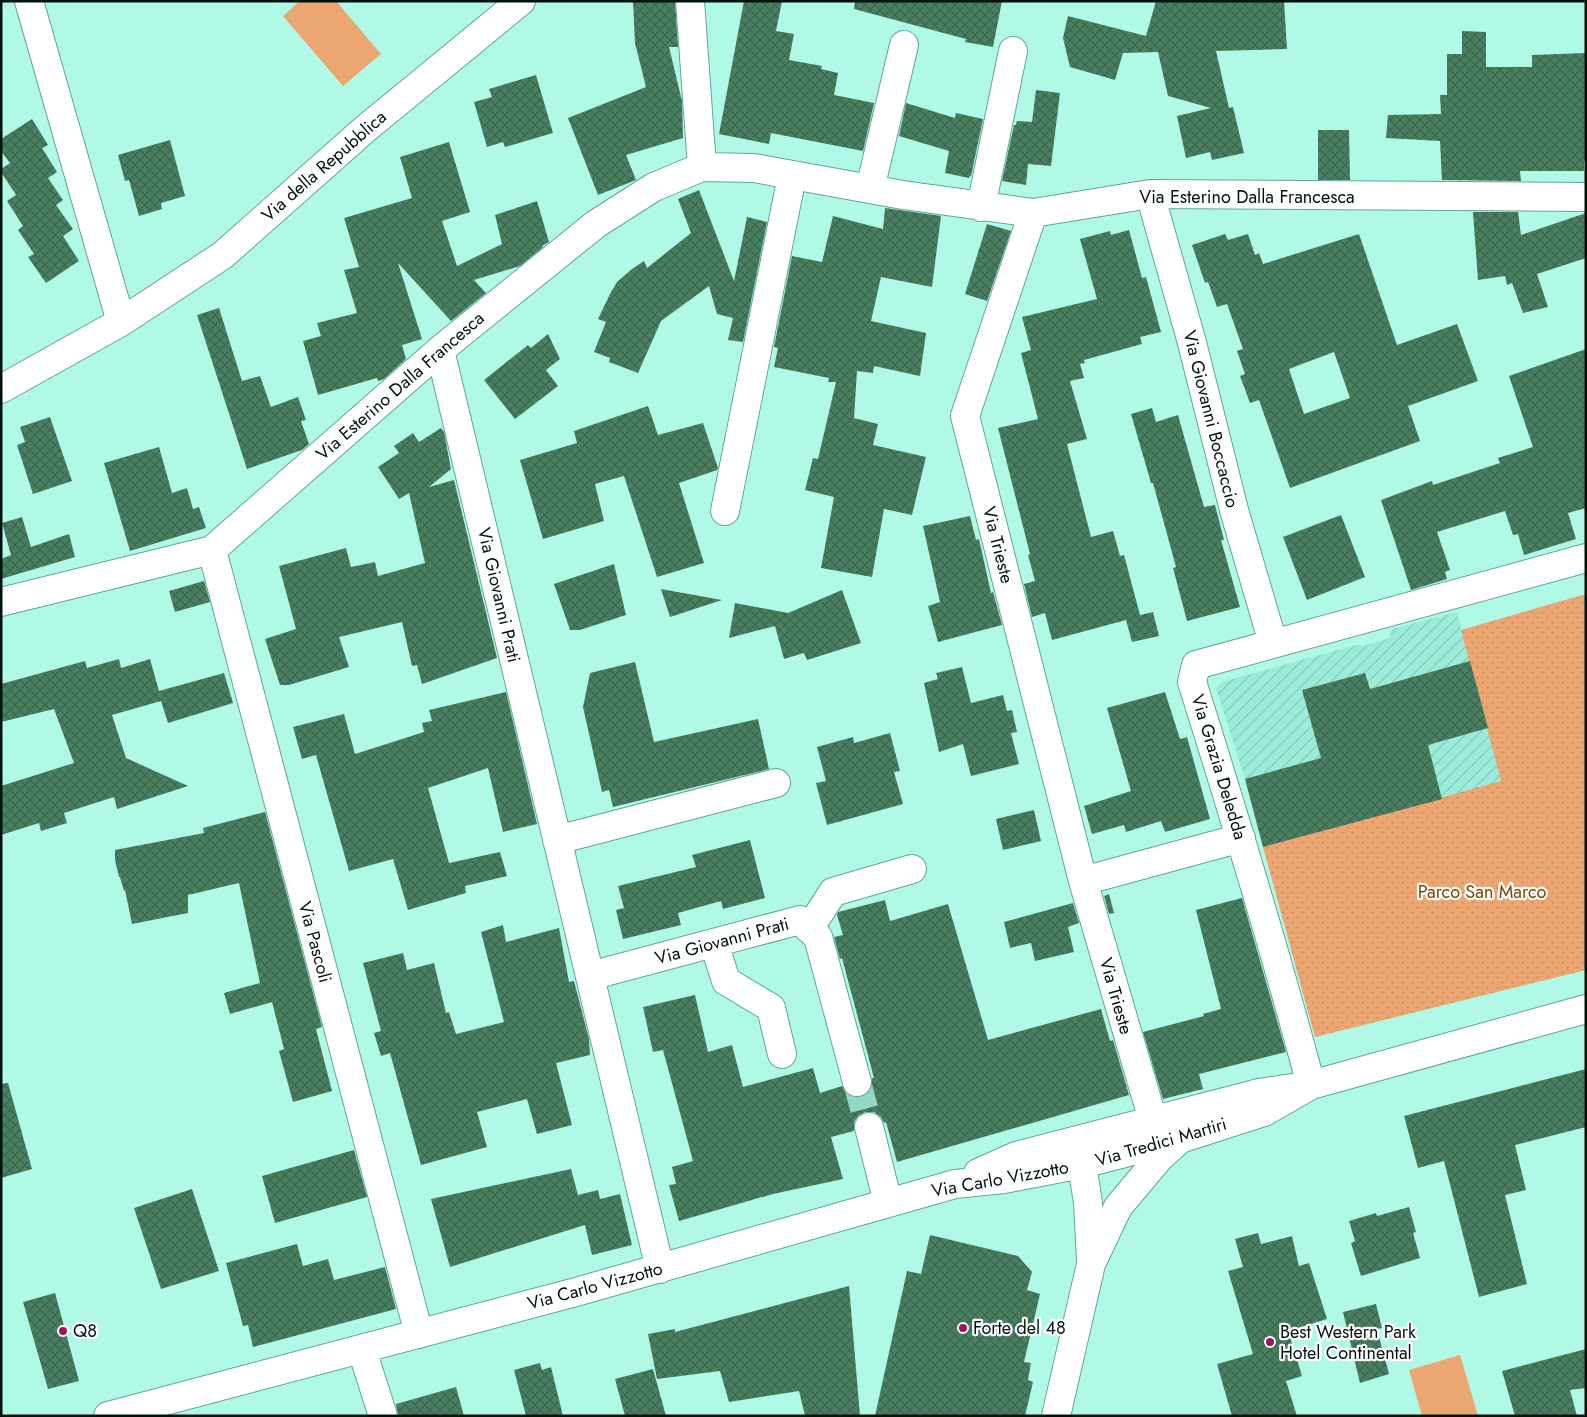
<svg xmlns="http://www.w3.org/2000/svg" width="1587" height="1417" viewBox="0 0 1587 1417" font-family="Jost,sans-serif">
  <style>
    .industrial { fill: url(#industrial-furrows) }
    .park { fill: url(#park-dots) }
    .pitch { fill: #eca671 }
    .building { fill: url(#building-cross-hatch); fill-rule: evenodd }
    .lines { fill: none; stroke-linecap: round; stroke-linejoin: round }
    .minor-tunnel { stroke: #96d6c6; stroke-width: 28; stroke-dasharray: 28 14; stroke-linecap: butt }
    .minor-casing { stroke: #5fa696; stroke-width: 30 }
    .minor { stroke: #fff; stroke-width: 28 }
    .poi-dot { fill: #a1145b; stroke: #fff; stroke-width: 2 }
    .labels { text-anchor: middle; stroke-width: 4.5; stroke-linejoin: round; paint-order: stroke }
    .street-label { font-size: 18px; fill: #00120e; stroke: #fff }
    .park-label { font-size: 18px; fill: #7d4101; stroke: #fff }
    .poi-label { font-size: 18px; fill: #00120e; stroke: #fff; text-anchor: start }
  </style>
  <defs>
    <pattern id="industrial-furrows" width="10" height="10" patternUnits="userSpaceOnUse" patternTransform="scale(1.25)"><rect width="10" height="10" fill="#9bedd9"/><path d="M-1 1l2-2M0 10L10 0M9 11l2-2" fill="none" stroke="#84cab9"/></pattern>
    <pattern id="park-dots" width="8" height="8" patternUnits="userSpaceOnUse" patternTransform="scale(1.25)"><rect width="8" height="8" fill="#eca671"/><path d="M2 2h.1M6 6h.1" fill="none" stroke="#c98e61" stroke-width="1.8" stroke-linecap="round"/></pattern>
    <pattern id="building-cross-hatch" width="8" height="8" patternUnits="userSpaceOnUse" patternTransform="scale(1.25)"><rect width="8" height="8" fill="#4a8061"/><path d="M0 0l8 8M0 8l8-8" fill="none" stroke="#3b674e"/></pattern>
  </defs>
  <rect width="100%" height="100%" fill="#b1f9e7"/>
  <path class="industrial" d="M 1457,612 L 1502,781 L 1263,847 L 1245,779 L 1216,688 L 1221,682 L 1360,644 L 1363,646 L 1389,638 L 1392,629 Z"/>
  <path class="park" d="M 1586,594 L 1586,970 L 1315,1037 L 1263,847 L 1501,781 L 1461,630 Z"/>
  <path class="pitch" d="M 300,1 L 336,1 L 381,54 L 343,86 L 283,16 Z
    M 1460,1355 L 1478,1416 L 1422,1416 L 1409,1370 Z"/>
  <path class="building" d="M 633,1 L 675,1 L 678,47 L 669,47 L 682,101 L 683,138 L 626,155 L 636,180 L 598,195 L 568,118 L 646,87 L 635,43 Z
    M 744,1 L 782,1 L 776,31 L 794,34 L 789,60 L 822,66 L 821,69 L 838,73 L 834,95 L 874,103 L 863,151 L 771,133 L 769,144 L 719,134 Z
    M 855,1 L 1002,1 L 993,47 L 965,42 L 966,39 L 854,9 Z
    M 1156,1 L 1284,1 L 1287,49 L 1216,51 L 1229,108 L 1233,107 L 1244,153 L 1212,160 L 1210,152 L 1186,158 L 1177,116 L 1211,108 L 1168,96 L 1158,52 L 1123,53 L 1115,80 L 1070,67 L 1063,38 L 1068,16 L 1146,36 Z
    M 1462,31 L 1486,32 L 1486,67 L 1532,67 L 1532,55 L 1586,53 L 1586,161 L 1584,161 L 1584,171 L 1520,171 L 1521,181 L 1442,180 L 1440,141 L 1386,138 L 1388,115 L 1441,114 L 1440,95 L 1447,95 L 1447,54 L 1462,54 Z
    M 536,75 L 553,133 L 505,147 L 503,142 L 487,147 L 474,102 L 492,97 L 489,89 Z
    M 1036,90 L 1060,93 L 1051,166 L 1028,164 L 1026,185 L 1002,181 L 1014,125 L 1016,125 L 1017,121 L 1032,122 Z
    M 906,103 L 955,118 L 956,113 L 983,119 L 971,176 L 970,176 L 969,178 L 945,173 L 949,151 L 899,136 Z
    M 32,119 L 48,145 L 42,148 L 57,172 L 48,178 L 63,200 L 56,205 L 73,229 L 63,236 L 79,261 L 46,283 L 28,257 L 34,254 L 18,230 L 23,226 L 7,201 L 16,195 L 1,172 L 1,169 L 10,163 L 1,151 L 1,139 Z
    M 1318,130 L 1349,130 L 1350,180 L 1318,180 Z
    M 170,140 L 185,196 L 161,203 L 162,209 L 139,216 L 129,180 L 125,181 L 118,155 Z
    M 449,142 L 470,212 L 442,221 L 457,266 L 502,244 L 495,215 L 537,201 L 549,242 L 542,246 L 543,247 L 520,266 L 474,280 L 486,293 L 451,321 L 398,263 L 422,339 L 402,345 L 406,359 L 384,379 L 378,381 L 377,378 L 318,395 L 303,341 L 321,336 L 317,323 L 357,313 L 344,270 L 359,267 L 344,218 L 412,198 L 400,157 Z
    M 699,190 L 734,281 L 747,217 L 767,222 L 743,342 L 728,340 L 733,318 L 717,314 L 709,286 L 661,321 L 638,373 L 609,362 L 610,358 L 594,352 L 606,322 L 598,319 L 610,294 L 617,282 L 632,269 L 644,261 L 647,268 L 691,233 L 678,199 Z
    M 885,208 L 941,216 L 932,287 L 881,277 L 871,321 L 926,333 L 920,376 L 874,366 L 873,373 L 857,371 L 854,418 L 878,424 L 873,445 L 926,457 L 912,515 L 884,509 L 872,577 L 821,568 L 834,497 L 805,490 L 813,458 L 818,459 L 836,382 L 828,382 L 829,378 L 774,367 L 778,348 L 774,347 L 792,256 L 822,262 L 833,216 L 883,229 Z
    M 1473,212 L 1518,212 L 1521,235 L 1586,213 L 1586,258 L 1537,274 L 1548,307 L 1523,313 L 1512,283 L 1507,285 L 1505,276 L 1478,280 Z
    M 987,224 L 1011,231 L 987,301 L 965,294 Z
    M 1129,230 L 1142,278 L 1146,277 L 1161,332 L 1140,337 L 1142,344 L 1084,360 L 1085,363 L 1080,364 L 1084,378 L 1070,381 L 1087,439 L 1067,444 L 1091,537 L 1113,531 L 1120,556 L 1124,555 L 1140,615 L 1153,612 L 1159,636 L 1132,642 L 1126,620 L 1052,640 L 1045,613 L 1032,617 L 1024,584 L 1035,581 L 1028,555 L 1030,554 L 998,428 L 1038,419 L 1021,353 L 1031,350 L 1022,317 L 1097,299 L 1080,239 L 1110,231 L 1111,235 Z
    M 1225,234 L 1228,240 L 1248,234 L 1255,255 L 1259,253 L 1263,264 L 1359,234 L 1397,345 L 1457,324 L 1478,381 L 1408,406 L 1420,441 L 1290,488 L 1259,400 L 1250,403 L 1240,376 L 1245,374 L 1237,351 L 1243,349 L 1227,304 L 1217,307 L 1208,282 L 1205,283 L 1192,245 ZM 1334,352 L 1350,398 L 1304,414 L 1289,369 Z
    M 219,308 L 242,381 L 260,376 L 271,407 L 298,397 L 306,420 L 301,421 L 309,444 L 302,450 L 247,469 L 197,315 Z
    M 548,334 L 560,359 L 546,370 L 558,386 L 515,419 L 484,380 L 528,345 L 531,348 Z
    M 1586,349 L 1586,508 L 1568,513 L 1576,539 L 1524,555 L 1518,534 L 1513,535 L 1505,511 L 1437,532 L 1450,570 L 1445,572 L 1447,579 L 1411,590 L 1381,500 L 1432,481 L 1433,485 L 1500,463 L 1498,458 L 1533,447 L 1509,376 Z
    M 648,406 L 658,435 L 703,423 L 718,468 L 717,470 L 679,483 L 704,563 L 657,577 L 624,476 L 595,484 L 604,521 L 543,539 L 520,460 L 577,443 L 574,431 Z
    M 1152,408 L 1156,422 L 1178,415 L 1204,507 L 1215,505 L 1224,540 L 1221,540 L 1240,607 L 1187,621 L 1173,568 L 1176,567 L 1153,483 L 1151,483 L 1131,414 Z
    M 50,417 L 72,481 L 33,494 L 17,445 L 25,442 L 20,427 Z
    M 441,428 L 444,432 L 451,469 L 429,487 L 454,480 L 497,658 L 422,684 L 417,665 L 412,666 L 402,622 L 339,637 L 349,667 L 289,685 L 280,685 L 265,639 L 296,629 L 279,566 L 346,548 L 351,567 L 375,562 L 378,576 L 425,563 L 409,493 L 399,499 L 378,467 L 399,453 L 394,446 L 413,433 L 419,442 Z
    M 159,447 L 172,493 L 187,488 L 193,509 L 199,507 L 206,528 L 130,551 L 104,463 Z
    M 1341,515 L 1365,577 L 1307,600 L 1283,537 Z
    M 970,516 L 976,540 L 979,539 L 991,593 L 993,592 L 1002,625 L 938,642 L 928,606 L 940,602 L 923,526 Z
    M 22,517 L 31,547 L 69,534 L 75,557 L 1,579 L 1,559 L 11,555 L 2,523 Z
    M 614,564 L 626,615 L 580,630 L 570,630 L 554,584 Z
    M 204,581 L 210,602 L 175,612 L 169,591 Z
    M 661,589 L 722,600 L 670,617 Z
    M 842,590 L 861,643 L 807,660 L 804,653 L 784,659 L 775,626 L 729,638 L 735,603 L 788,613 Z
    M 119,659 L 121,668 L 150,659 L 159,691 L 224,673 L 233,703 L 168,723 L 161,701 L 112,715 L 126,758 L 188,786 L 117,809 L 114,797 L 64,813 L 67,823 L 41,831 L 39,823 L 1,835 L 1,786 L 74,763 L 54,709 L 1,722 L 1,684 L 85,661 L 87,668 Z
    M 1470,661 L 1488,728 L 1428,745 L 1442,799 L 1263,847 L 1245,779 L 1321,758 L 1302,690 L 1365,673 L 1370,689 Z
    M 635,662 L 654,742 L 758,719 L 769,769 L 613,807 L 609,790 L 602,792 L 583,707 L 590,673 Z
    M 962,667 L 971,703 L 1003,695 L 1007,711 L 1012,710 L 1017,732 L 1011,733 L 1019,764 L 971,776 L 963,744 L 939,752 L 924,683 L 938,679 L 936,673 Z
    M 506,692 L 537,824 L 503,832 L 488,768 L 428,788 L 449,863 L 500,852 L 507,876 L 465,886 L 466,893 L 408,910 L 393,859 L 349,871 L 316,755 L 302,759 L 293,727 L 344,714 L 355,754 L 424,732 L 422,723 L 432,721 L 429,710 Z
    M 1165,692 L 1180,739 L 1187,737 L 1210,819 L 1165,832 L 1161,821 L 1126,832 L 1124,825 L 1092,834 L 1084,806 L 1131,791 L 1107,708 Z
    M 890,733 L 900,771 L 894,772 L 903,804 L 827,825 L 816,783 L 826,781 L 817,747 L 853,737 L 854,743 Z
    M 1034,810 L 1041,841 L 1003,850 L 996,819 Z
    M 265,812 L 322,1027 L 316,1029 L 332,1091 L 293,1102 L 279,1051 L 284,1049 L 272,1002 L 230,1014 L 224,993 L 260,983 L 239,883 L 188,895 L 188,913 L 132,924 L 125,890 L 124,891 L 120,877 L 119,877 L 115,860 L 115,850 L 204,833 L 203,828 Z
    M 750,840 L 765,898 L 723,909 L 721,901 L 678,913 L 681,925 L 623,939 L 616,910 L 624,908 L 618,886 L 696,867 L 692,855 Z
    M 1109,894 L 1114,913 L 1109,914 L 1104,896 Z
    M 1242,898 L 1286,1052 L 1199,1074 L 1203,1089 L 1163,1099 L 1143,1032 L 1204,1016 L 1203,1014 L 1221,1009 L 1196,910 Z
    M 885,900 L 890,921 L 948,904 L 988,1040 L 1101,1009 L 1110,1041 L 1113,1040 L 1129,1095 L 897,1162 L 886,1122 L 884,1123 L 881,1117 L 874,1112 L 865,1112 L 858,1116 L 854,1122 L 854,1131 L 831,1137 L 843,1179 L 773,1194 L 679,1221 L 669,1185 L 676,1184 L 672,1167 L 693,1161 L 663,1050 L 653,1052 L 643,1007 L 695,995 L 708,1052 L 732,1045 L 743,1087 L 813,1068 L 820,1093 L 842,1086 L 846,1093 L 853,1097 L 862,1097 L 868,1093 L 872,1086 L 872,1078 L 874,1078 L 842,958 L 840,959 L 834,937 L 843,935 L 837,915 L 838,912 Z
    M 1073,903 L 1079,923 L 1068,927 L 1074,952 L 1035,961 L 1031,943 L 1010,948 L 1004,922 Z
    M 503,925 L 506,942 L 559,928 L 569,982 L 574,981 L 589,1039 L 590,1055 L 556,1063 L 572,1125 L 537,1134 L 527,1099 L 477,1112 L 487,1147 L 421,1165 L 390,1053 L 381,1056 L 374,1033 L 381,1031 L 363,963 L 403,953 L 407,970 L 434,963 L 446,1013 L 449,1012 L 456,1034 L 504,1022 L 481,932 Z
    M 1586,1069 L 1586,1127 L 1515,1145 L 1526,1190 L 1505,1195 L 1527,1284 L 1479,1297 L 1444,1161 L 1418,1168 L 1404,1116 Z
    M 8,1083 L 32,1169 L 1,1178 L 1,1084 Z
    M 354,1150 L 367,1197 L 275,1223 L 262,1176 Z
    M 571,1169 L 578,1195 L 598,1190 L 600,1199 L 620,1194 L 632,1245 L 592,1255 L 585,1225 L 450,1267 L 431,1199 Z
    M 192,1189 L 219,1271 L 161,1289 L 134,1208 Z
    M 1409,1207 L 1416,1232 L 1413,1233 L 1420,1258 L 1361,1276 L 1351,1243 L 1355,1241 L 1349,1221 L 1376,1213 L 1377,1216 Z
    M 1258,1233 L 1261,1244 L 1292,1236 L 1299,1266 L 1309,1263 L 1327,1319 L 1288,1331 L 1302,1376 L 1286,1381 L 1297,1416 L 1232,1416 L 1217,1364 L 1253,1354 L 1228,1271 L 1243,1267 L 1235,1239 Z
    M 930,1235 L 1018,1256 L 1032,1272 L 1027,1290 L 1040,1294 L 1024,1362 L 1031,1363 L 1028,1380 L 1033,1382 L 1025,1416 L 875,1416 L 907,1271 L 921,1274 Z
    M 297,1244 L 303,1266 L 328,1259 L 334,1280 L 385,1267 L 396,1309 L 253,1347 L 248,1325 L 243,1326 L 226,1263 Z
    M 849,1286 L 860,1416 L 805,1416 L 799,1391 L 729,1402 L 720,1371 L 657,1379 L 648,1334 L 675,1329 L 675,1332 Z
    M 55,1293 L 79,1381 L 48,1389 L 23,1302 Z
    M 1376,1304 L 1382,1328 L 1377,1329 L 1389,1374 L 1360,1383 L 1343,1312 Z
    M 1586,1349 L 1586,1388 L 1570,1390 L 1577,1416 L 1515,1416 L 1502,1371 Z
    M 540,1363 L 542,1370 L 551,1367 L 563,1416 L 526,1416 L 514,1370 Z
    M 653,1369 L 666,1416 L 625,1416 L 615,1379 Z
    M 456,1387 L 464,1416 L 398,1416 L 396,1404 Z"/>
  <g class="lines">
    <path class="minor-tunnel" d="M 857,1082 L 869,1127"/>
    <g class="minor-casing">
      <path id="minor" d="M 29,1 L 121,322
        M 690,1 L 702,167
        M 870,189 L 904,45
        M 1150,194 L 1191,339 L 1234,510 L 1273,643
        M 981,207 L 1013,51
        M 1033,213 L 965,416 L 1083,881 L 1150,1110
        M 440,350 L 660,1269
        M 1,389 L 121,322 L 223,255 L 364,130 L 521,1
        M 725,511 L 792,176
        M 212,550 L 419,1334
        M 1,602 L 212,550 L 440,350 L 596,224 L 654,187 L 702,167 L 754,168 L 903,195 L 1033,213 L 1150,194 L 1586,197
        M 557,840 L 776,783
        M 1083,881 L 1241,838
        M 809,929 L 833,892 L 912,869
        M 714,943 L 726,981 L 771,1008 L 782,1054
        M 590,976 L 800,920 L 818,937 L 857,1082
        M 1311,1085 C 1275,950 1234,815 1192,682 L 1196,665 L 1586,558
        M 869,1127 L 888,1203
        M 1091,1149 L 1084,1155 L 1082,1164 L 1088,1203 L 1091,1260
        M 978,1173 L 1016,1156 L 1259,1093 L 1311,1085 L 1586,1009
        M 362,1350 L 383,1416
        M 108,1416 L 576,1292 L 955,1184 L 1004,1179 L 1082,1164 L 1180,1139 L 1264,1112 L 1311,1085
        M 1056,1416 L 1091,1264 L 1118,1207 L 1160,1157 L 1178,1141"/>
    </g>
    <use href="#minor" class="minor"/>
  </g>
  <g class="poi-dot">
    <circle cx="963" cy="1328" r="5"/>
    <circle cx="63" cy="1331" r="5"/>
    <circle cx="1270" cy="1342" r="5"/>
  </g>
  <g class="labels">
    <g class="street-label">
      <text transform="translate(324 166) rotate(-41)" y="6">Via della Repubblica</text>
      <text x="1247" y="203">Via Esterino Dalla Francesca</text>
      <text transform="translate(400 386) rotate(-41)" y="6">Via Esterino Dalla Francesca</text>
      <text transform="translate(1211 419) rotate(76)" y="6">Via Giovanni Boccaccio</text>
      <text transform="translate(998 545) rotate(76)" y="6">Via Trieste</text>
      <text transform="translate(499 595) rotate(77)" y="6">Via Giovanni Prati</text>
      <text transform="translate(1219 767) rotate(73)" y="6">Via Grazia Deledda</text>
      <text transform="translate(722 941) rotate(-15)" y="6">Via Giovanni Prati</text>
      <text transform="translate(315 942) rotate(75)" y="6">Via Pascoli</text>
      <text transform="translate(1116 996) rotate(74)" y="6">Via Trieste</text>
      <text transform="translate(1161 1142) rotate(-16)" y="6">Via Tredici Martiri</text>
      <text transform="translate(1000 1179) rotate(-10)" y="6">Via Carlo Vizzotto</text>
      <text transform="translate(595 1286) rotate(-15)" y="6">Via Carlo Vizzotto</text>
    </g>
    <g class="park-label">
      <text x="1482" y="898">Parco San Marco</text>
    </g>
    <g class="poi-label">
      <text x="973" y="1334">Forte del 48</text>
      <text x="73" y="1337">Q8</text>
      <text x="1280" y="1338">Best Western Park<tspan x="1280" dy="21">Hotel Continental</tspan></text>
    </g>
  </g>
  <rect width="1587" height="1417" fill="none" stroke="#00120e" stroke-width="5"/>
</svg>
